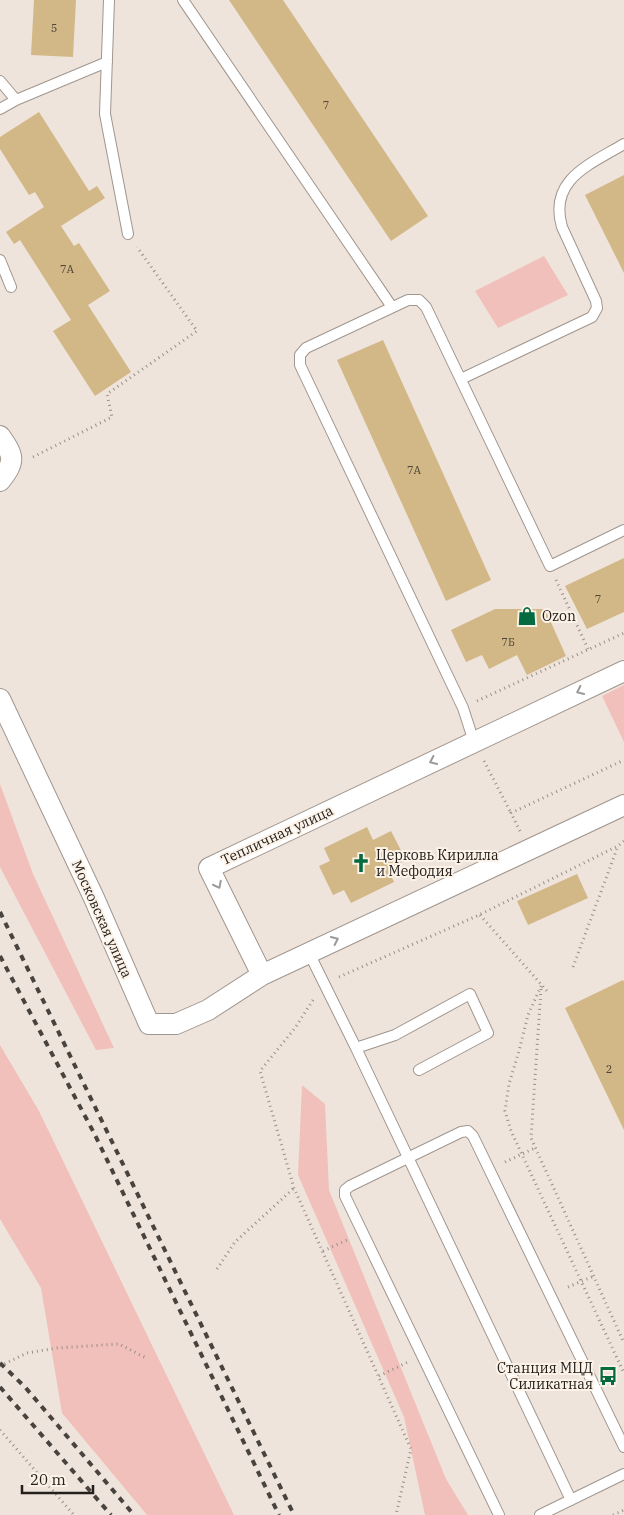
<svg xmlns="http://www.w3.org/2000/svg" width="624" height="1515" viewBox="0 0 624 1515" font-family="'IBM Plex Serif',serif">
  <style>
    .green { fill: #f1c0ba }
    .building { fill: #d2b787 }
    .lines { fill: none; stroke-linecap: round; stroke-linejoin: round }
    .service-casing { stroke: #a0968e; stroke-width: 12 }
    .minor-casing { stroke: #a0968e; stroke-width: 22 }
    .path { stroke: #989089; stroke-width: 3; stroke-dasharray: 1 4; stroke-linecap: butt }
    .service { stroke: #fff; stroke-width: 10 }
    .minor { stroke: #fff; stroke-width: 20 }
    .rail { stroke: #48433e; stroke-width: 4; stroke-dasharray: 6 6; stroke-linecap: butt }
    .oneway { stroke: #9c9b99 }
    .labels { text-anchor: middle; stroke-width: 4; stroke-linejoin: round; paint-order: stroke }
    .number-label { font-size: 11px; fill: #4f4637 }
    .poi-label { font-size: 14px; fill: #23201c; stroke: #fcf2e8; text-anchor: start }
    .street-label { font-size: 14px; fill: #23201c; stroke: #fcf2e8 }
  </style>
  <rect width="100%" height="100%" fill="#efe4db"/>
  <path class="green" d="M 544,256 L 568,295 L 498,328 L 475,291 Z
    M 624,685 L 624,742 L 602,696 Z
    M 0,784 L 33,874 L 114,1048 L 96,1050 L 0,867 Z
    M 0,1045 L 39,1111 L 234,1515 L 147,1515 L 62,1413 L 41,1288 L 0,1219 Z
    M 302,1085 L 325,1104 L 329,1190 L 446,1479 L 468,1515 L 425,1515 L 404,1417 L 298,1175 Z"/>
  <path class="building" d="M 34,0 L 76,0 L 73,57 L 31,55 Z
    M 229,0 L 283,0 L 428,216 L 391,241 Z
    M 39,112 L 89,191 L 97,186 L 105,198 L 61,226 L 74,246 L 79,243 L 110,291 L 88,305 L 131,372 L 95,396 L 53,331 L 71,320 L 20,240 L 14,244 L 6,232 L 44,207 L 35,192 L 29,195 L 0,149 L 0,137 Z
    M 624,175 L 624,273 L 585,195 Z
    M 383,340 L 491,580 L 446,601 L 337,360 Z
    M 624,558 L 624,612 L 587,629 L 565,586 Z
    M 495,609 L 545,609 L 566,656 L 527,675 L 517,655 L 489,669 L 482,655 L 466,662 L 451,630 Z
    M 367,827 L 373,840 L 391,831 L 406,860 L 388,869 L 394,882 L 351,903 L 344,890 L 333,895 L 319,866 L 330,861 L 324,848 Z
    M 577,874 L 588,898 L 528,925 L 517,901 Z
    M 623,980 L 624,982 L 624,1130 L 565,1008 Z"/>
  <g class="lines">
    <g class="service-casing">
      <path id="service" d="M 109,0 L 105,114 L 128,234
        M 183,0 L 392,307
        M 0,81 L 16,100 L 0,109
        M 16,100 L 107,62
        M 0,260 L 11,287
        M 461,379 L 592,317 L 597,308 L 596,301 L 562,227 C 548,179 591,164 624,144
        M 474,742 L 463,708 L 300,365 L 300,355 L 306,348 L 408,300 L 419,300 L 426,307 L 550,566 L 624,530
        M 309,953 L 356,1048 L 395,1035 L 470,994 L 488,1033 L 419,1070
        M 356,1048 L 571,1500
        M 499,1515 L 345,1196 L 345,1190 L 350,1186 L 461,1132 L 468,1131 L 473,1136 L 624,1447
        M 540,1515 L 624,1474"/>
    </g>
    <g class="minor-casing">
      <path id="minor" d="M 0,436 C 14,456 16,461 0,481
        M 624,671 L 209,868 L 262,975 L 624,805
        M 0,699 L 94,898 L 149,1024 L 176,1024 L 208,1010 L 262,975"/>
    </g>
    <path class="path" d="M 33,457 L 112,417 L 107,394 L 197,331 L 137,247
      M 556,580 L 588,649
      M 477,701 L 624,633
      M 484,761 L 511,813
      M 520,831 L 511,813 L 624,760
      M 480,915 L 547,991
      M 573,967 L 618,846
      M 339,977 L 479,915 L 618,846 L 624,841
      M 541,986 L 528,1015 L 519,1051 L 509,1084 L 505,1111 L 511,1131 L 624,1373
      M 541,989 L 531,1138 L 624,1343
      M 313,1000 L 295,1028 L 260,1071 L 294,1188 L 411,1449 L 396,1515
      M 505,1162 L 535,1148
      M 323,1251 L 347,1240
      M 217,1269 L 235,1242 L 294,1188
      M 568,1287 L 594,1276
      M 0,1366 L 27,1353 L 57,1348 L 119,1344 L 146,1358
      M 379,1376 L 408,1362
      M 0,1430 L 74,1515
      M 613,1515 L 624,1510"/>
    <use href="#service" class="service"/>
    <use href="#minor" class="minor"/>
    <path class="rail" d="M 0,912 L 294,1515
      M 0,956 L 94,1133 L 279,1515
      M 0,1363 L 25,1387 L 134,1515
      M 0,1387 L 111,1515"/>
  </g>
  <defs><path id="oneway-chevron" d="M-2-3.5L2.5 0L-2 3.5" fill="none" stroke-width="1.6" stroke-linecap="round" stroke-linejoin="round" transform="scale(1.25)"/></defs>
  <g class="oneway">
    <use href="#oneway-chevron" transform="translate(580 691) rotate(155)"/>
    <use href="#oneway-chevron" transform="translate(433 761) rotate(155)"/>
    <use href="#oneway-chevron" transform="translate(218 885) rotate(63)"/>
    <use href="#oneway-chevron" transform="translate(335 940) rotate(-25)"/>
  </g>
  <defs>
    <g id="shop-bare" transform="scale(1.5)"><path d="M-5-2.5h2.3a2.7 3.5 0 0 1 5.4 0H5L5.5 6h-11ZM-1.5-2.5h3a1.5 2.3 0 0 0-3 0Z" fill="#046a40" stroke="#fcf2e8" stroke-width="2.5" paint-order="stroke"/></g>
    <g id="church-bare" transform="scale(1.5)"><path d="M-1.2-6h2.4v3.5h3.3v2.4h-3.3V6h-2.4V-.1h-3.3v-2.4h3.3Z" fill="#046a40" stroke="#fcf2e8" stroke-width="2.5" paint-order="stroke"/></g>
    <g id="bus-bare" transform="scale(1.5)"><path d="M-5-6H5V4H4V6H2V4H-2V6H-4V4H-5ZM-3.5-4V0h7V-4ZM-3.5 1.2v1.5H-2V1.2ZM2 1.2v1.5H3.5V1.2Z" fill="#046a40" stroke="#fcf2e8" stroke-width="2.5" paint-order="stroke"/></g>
  </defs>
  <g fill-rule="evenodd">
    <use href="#shop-bare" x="527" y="616"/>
    <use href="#church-bare" x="361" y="863"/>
    <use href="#bus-bare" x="608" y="1376"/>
  </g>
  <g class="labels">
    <g class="number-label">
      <text x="54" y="32">5</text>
      <text x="326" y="109">7</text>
      <text x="67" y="273">7А</text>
      <text x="414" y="474">7А</text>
      <text x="598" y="603">7</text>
      <text x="508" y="646">7Б</text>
      <text x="609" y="1073">2</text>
    </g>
    <g class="poi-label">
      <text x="542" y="621">Ozon</text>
      <text x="376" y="860">Церковь Кирилла<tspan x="376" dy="16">и Мефодия</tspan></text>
      <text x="593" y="1373" text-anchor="end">Станция МЦД<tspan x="593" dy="16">Силикатная</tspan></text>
    </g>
    <g class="street-label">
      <text transform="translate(277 835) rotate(-25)" y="5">Тепличная улица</text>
      <text transform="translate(102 919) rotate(66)" y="5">Московская улица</text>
    </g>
  </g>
  <path d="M22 1485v8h71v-8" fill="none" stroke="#23201c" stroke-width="2.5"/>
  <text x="30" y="1485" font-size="15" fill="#23201c" stroke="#fcf2e8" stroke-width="4" paint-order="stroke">20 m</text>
</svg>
